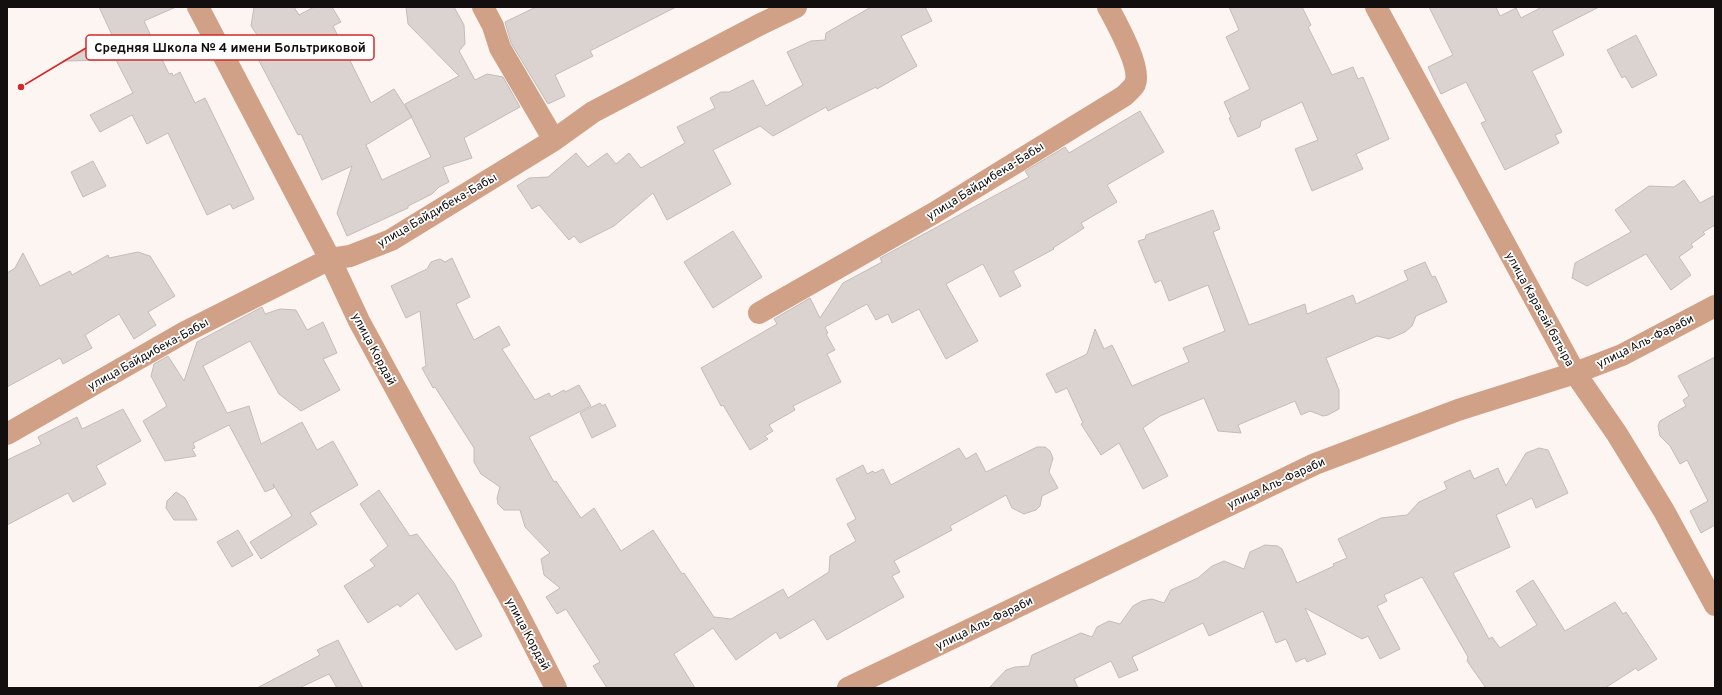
<svg xmlns="http://www.w3.org/2000/svg" width="1722" height="695" viewBox="0 0 1722 695" font-family="Overpass,sans-serif">
  <style>
    .building { fill: #dbd3cf; stroke: #c4bcb8 }
    .lines { fill: none; stroke-linecap: round; stroke-linejoin: round }
    .minor { stroke: #d1a187; stroke-width: 22 }
    .labels { text-anchor: middle; stroke-width: 3.5; stroke-linejoin: round; paint-order: stroke }
    .street-label { font-size: 12px; fill: #120f0e; stroke: #fff }
    .leader { fill: none; stroke: #d62828; stroke-width: 1.5 }
    .callout-dot { fill: #d62828; stroke: #fff; stroke-width: 1.5 }
    .callout { fill: #fff; stroke: #d62828; stroke-width: 1.5 }
    .callout-label { font-size: 13px; text-anchor: middle; font-weight: bold; fill: #120f0e }
  </style>
  <rect width="100%" height="100%" fill="#fdf5f1"/>
  <path class="building" d="M 99,7 L 176,7 L 144,21 L 169,74 L 172,73 L 173,76 L 180,72 L 195,103 L 205,98 L 254,199 L 233,209 L 230,204 L 207,215 L 168,133 L 147,144 L 132,115 L 100,132 L 90,115 L 133,93 L 116,60 L 63,61 L 113,37 Z
    M 254,7 L 294,7 L 299,15 L 314,7 L 332,7 L 341,22 L 333,26 L 371,103 L 394,89 L 412,117 L 366,145 L 382,180 L 431,157 L 405,104 L 459,76 L 408,24 L 406,7 L 454,7 L 464,25 L 465,44 L 459,51 L 475,80 L 487,74 L 503,77 L 520,107 L 464,138 L 472,158 L 443,167 L 449,182 L 439,187 L 432,194 L 408,206 L 408,208 L 347,236 L 337,213 L 352,166 L 322,180 L 301,134 L 298,135 L 257,57 L 268,51 L 251,26 Z
    M 536,7 L 676,7 L 590,51 L 593,56 L 555,75 L 565,96 L 548,104 L 511,43 L 505,22 Z
    M 871,7 L 925,7 L 932,21 L 901,36 L 917,66 L 877,89 L 876,87 L 828,111 L 826,107 L 773,136 L 760,126 L 713,150 L 731,184 L 667,220 L 653,193 L 614,226 L 580,243 L 574,236 L 569,240 L 539,205 L 532,209 L 517,186 L 529,178 L 548,177 L 576,153 L 588,167 L 607,153 L 616,164 L 629,153 L 641,168 L 685,143 L 677,127 L 715,108 L 710,98 L 721,92 L 729,92 L 753,80 L 766,106 L 803,85 L 787,52 L 811,41 L 825,40 L 826,33 Z
    M 1229,7 L 1302,7 L 1311,25 L 1308,27 L 1332,75 L 1353,67 L 1358,79 L 1363,77 L 1389,139 L 1356,154 L 1363,169 L 1312,191 L 1295,149 L 1318,140 L 1302,102 L 1261,121 L 1260,127 L 1238,137 L 1229,118 L 1231,117 L 1224,102 L 1250,89 L 1226,37 L 1239,30 Z
    M 1429,7 L 1496,7 L 1500,16 L 1516,8 L 1521,18 L 1542,7 L 1599,7 L 1552,31 L 1564,55 L 1532,71 L 1562,132 L 1555,135 L 1559,143 L 1505,170 L 1481,123 L 1486,121 L 1466,82 L 1441,94 L 1428,67 L 1453,55 Z
    M 1636,35 L 1657,75 L 1632,88 L 1625,76 L 1622,78 L 1607,50 Z
    M 1140,111 L 1164,152 L 1107,185 L 1117,202 L 1081,223 L 1084,228 L 1053,248 L 1054,249 L 1013,271 L 1021,286 L 1000,297 L 983,264 L 946,284 L 978,341 L 946,359 L 919,309 L 892,323 L 888,314 L 876,320 L 867,304 L 825,327 L 828,333 L 826,334 L 835,350 L 827,354 L 841,382 L 793,406 L 795,410 L 769,425 L 773,431 L 765,436 L 768,439 L 750,450 L 723,405 L 721,406 L 701,368 L 777,324 L 774,319 L 810,298 L 820,318 L 843,283 L 882,262 L 880,258 L 1029,177 L 1025,171 L 1065,147 L 1069,153 Z
    M 93,161 L 106,186 L 83,197 L 71,172 Z
    M 1684,180 L 1700,203 L 1715,195 L 1715,225 L 1703,232 L 1705,234 L 1691,244 L 1693,247 L 1679,257 L 1691,275 L 1671,290 L 1646,254 L 1587,286 L 1572,278 L 1575,263 L 1631,232 L 1615,210 L 1649,186 L 1674,187 Z
    M 1213,210 L 1220,229 L 1213,232 L 1249,325 L 1305,304 L 1307,314 L 1353,295 L 1356,304 L 1408,280 L 1404,271 L 1425,262 L 1432,277 L 1435,276 L 1447,302 L 1416,316 L 1412,326 L 1405,332 L 1389,339 L 1377,336 L 1326,358 L 1339,390 L 1339,409 L 1328,415 L 1323,416 L 1310,411 L 1301,415 L 1295,401 L 1238,425 L 1241,433 L 1218,431 L 1204,398 L 1160,416 L 1143,428 L 1168,476 L 1143,489 L 1119,443 L 1101,455 L 1081,424 L 1083,423 L 1067,388 L 1056,393 L 1046,374 L 1087,354 L 1095,329 L 1104,349 L 1112,345 L 1132,386 L 1189,362 L 1183,348 L 1225,331 L 1208,285 L 1169,301 L 1161,280 L 1155,283 L 1138,241 L 1145,239 L 1146,235 Z
    M 733,231 L 762,277 L 713,308 L 684,262 Z
    M 138,252 L 150,256 L 175,296 L 148,312 L 156,325 L 134,339 L 119,314 L 85,335 L 92,348 L 63,364 L 60,358 L 7,387 L 7,273 L 15,268 L 23,253 L 40,286 L 70,271 L 72,275 L 108,255 L 109,258 Z
    M 452,258 L 470,297 L 456,304 L 474,340 L 499,326 L 510,345 L 502,349 L 535,400 L 549,393 L 551,397 L 564,390 L 565,392 L 579,385 L 591,406 L 529,437 L 554,482 L 556,481 L 581,518 L 594,508 L 621,551 L 653,530 L 682,574 L 684,573 L 714,617 L 731,619 L 783,589 L 788,598 L 829,572 L 830,556 L 856,541 L 847,524 L 856,519 L 836,479 L 863,465 L 867,474 L 873,471 L 875,473 L 883,469 L 891,485 L 959,448 L 966,459 L 976,453 L 986,472 L 1037,447 L 1045,447 L 1050,451 L 1053,458 L 1049,472 L 1058,488 L 1042,496 L 1040,506 L 1036,510 L 1024,514 L 1012,508 L 1006,495 L 950,526 L 952,530 L 894,561 L 900,572 L 892,576 L 904,597 L 827,640 L 814,619 L 780,639 L 776,632 L 736,660 L 713,628 L 674,654 L 695,688 L 607,688 L 593,666 L 600,662 L 566,609 L 557,614 L 546,597 L 560,588 L 544,575 L 541,559 L 550,553 L 525,527 L 520,510 L 504,510 L 498,504 L 497,498 L 500,487 L 481,474 L 474,462 L 474,448 L 435,387 L 433,388 L 422,368 L 426,366 L 420,311 L 406,318 L 391,286 L 427,269 L 431,262 L 440,259 L 445,262 Z
    M 262,307 L 265,314 L 280,309 L 296,310 L 307,330 L 323,322 L 337,353 L 323,359 L 340,390 L 301,411 L 279,394 L 250,341 L 203,366 L 227,413 L 249,406 L 261,444 L 302,422 L 317,450 L 333,441 L 358,485 L 310,513 L 317,524 L 261,559 L 250,542 L 292,516 L 273,484 L 274,488 L 265,492 L 229,425 L 193,443 L 195,448 L 192,449 L 196,456 L 165,461 L 143,421 L 167,406 L 151,376 L 154,364 L 168,356 L 184,381 L 197,342 Z
    M 1715,357 L 1715,525 L 1701,533 L 1690,511 L 1708,501 L 1687,460 L 1680,464 L 1670,446 L 1660,436 L 1658,426 L 1660,421 L 1686,406 L 1683,400 L 1689,396 L 1678,376 Z
    M 600,403 L 602,406 L 605,404 L 616,426 L 592,438 L 580,413 Z
    M 123,409 L 141,441 L 96,466 L 106,484 L 73,502 L 68,493 L 7,525 L 7,460 L 41,444 L 38,437 L 77,417 L 82,429 Z
    M 1539,448 L 1548,450 L 1568,493 L 1536,508 L 1532,498 L 1496,515 L 1510,547 L 1453,573 L 1489,639 L 1492,637 L 1500,648 L 1537,625 L 1516,591 L 1533,580 L 1565,631 L 1615,602 L 1623,614 L 1626,612 L 1657,659 L 1638,671 L 1636,668 L 1605,688 L 1486,688 L 1467,661 L 1468,657 L 1422,577 L 1384,595 L 1387,601 L 1377,606 L 1400,649 L 1380,659 L 1368,636 L 1362,639 L 1305,608 L 1326,654 L 1307,662 L 1305,658 L 1296,662 L 1286,639 L 1276,643 L 1263,611 L 1209,636 L 1203,623 L 1132,657 L 1138,670 L 1119,678 L 1111,661 L 1074,679 L 1078,688 L 989,688 L 1006,670 L 1015,667 L 1029,666 L 1032,655 L 1081,633 L 1092,637 L 1097,627 L 1109,621 L 1120,624 L 1133,606 L 1142,601 L 1152,599 L 1164,603 L 1171,590 L 1198,578 L 1212,566 L 1224,561 L 1244,569 L 1250,552 L 1265,545 L 1278,546 L 1282,549 L 1297,583 L 1334,566 L 1333,564 L 1347,558 L 1338,539 L 1381,518 L 1407,515 L 1419,502 L 1447,489 L 1444,482 L 1470,470 L 1474,479 L 1498,468 L 1506,486 L 1526,453 Z
    M 379,490 L 410,536 L 417,534 L 454,583 L 482,636 L 456,650 L 418,593 L 400,607 L 398,604 L 368,623 L 344,586 L 375,566 L 370,560 L 388,546 L 360,504 Z
    M 176,492 L 185,498 L 197,520 L 174,520 L 166,508 L 167,501 Z
    M 238,530 L 253,555 L 232,567 L 217,542 Z
    M 338,640 L 363,688 L 337,688 L 329,674 L 299,688 L 257,688 L 320,655 L 317,650 Z"/>
  <g class="lines">
    <path class="minor" d="M 198,7 L 330,259 L 359,321 L 515,608 L 556,688
      M 483,7 L 493,26 L 500,48 L 554,140
      M 1376,7 L 1575,373 L 1617,434 L 1664,511 L 1715,605
      M 759,313 L 934,213 L 1124,96 C 1127,93 1133,88 1135,84 C 1142,68 1116,22 1108,7
      M 7,434 L 185,332 L 330,259 L 350,256 L 391,240 L 554,140 L 593,112 L 757,26 L 796,7
      M 848,688 L 1315,464 L 1458,410 L 1575,373 L 1622,355 L 1715,306"/>
  </g>
  <g class="labels">
    <g class="street-label">
      <text transform="translate(985 181) rotate(-32)" y="4">улица Байдибека-Бабы</text>
      <text transform="translate(437 210) rotate(-30)" y="4">улица Байдибека-Бабы</text>
      <text transform="translate(1540 309) rotate(61)" y="4">улица Карасай батыра</text>
      <text transform="translate(1645 341) rotate(-26)" y="4">улица Аль-Фараби</text>
      <text transform="translate(374 349) rotate(62)" y="4">улица Кордай</text>
      <text transform="translate(148 354) rotate(-29)" y="4">улица Байдибека-Бабы</text>
      <text transform="translate(1276 483) rotate(-25)" y="4">улица Аль-Фараби</text>
      <text transform="translate(984 623) rotate(-26)" y="4">улица Аль-Фараби</text>
      <text transform="translate(528 634) rotate(62)" y="4">улица Кордай</text>
    </g>
  </g>
  <path class="leader" d="M21 87L86 48"/>
  <circle class="callout-dot" cx="21" cy="87" r="4"/>
  <rect class="callout" x="86" y="35" width="288" height="25" rx="4"/>
  <g class="callout-label">
    <text x="230" y="52">Средняя Школа № 4 имени Больтриковой</text>
  </g>
  <rect width="1722" height="695" fill="none" stroke="#120f0e" stroke-width="16"/>
</svg>
